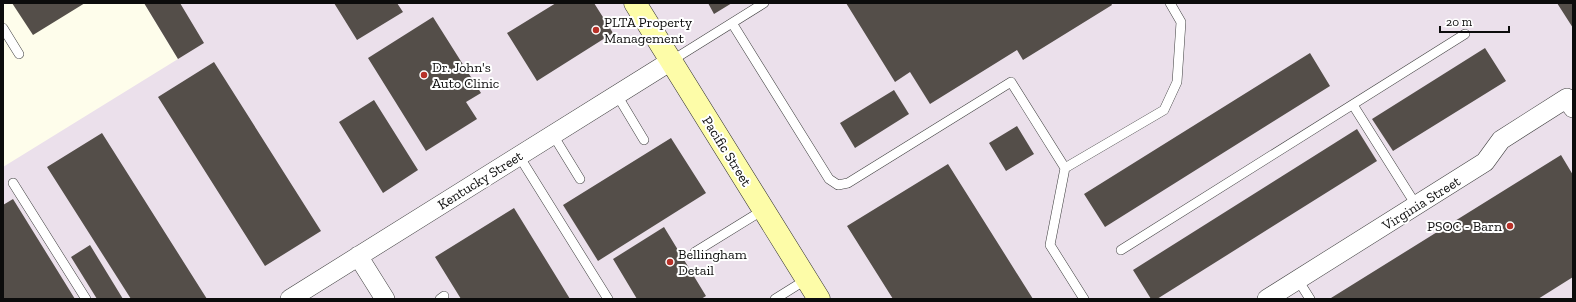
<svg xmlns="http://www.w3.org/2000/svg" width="1576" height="302" viewBox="0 0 1576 302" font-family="'Zilla Slab',serif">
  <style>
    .industrial { fill: #ebe0eb }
    .building { fill: #544e49 }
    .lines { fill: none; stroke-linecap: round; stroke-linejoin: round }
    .lane-casing { stroke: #3f3f3f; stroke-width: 10 }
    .street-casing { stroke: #3f3f3f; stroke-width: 20 }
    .secondary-casing { stroke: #2e2e2e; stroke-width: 23 }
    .lane { stroke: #fff; stroke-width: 9 }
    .street { stroke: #fff; stroke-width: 19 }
    .secondary { stroke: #fdfca8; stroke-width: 22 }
    .poi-dot { fill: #b73128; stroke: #fff; stroke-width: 1.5 }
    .labels { text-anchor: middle; stroke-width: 4; stroke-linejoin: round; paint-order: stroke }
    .poi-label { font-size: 14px; fill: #0c0c0c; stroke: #fff; text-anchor: start }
    .street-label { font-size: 14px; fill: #0c0c0c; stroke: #fff }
  </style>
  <rect width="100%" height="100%" fill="#fefdeb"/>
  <path class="industrial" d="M 144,3 L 1573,3 L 1573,299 L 3,299 L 3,167 L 178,59 Z"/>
  <path class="building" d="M 12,3 L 85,3 L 33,35 Z
    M 144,3 L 180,3 L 204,43 L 178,59 Z
    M 334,3 L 397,3 L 403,12 L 357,40 Z
    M 556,3 L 594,3 L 613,33 L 537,81 L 507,33 Z
    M 708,3 L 732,3 L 714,14 Z
    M 846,3 L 1111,3 L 1112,5 L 1023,60 L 1017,50 L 930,104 L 910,72 L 895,82 Z
    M 1557,3 L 1573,3 L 1573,28 Z
    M 433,17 L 481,93 L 466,102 L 477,119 L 426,151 L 368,58 Z
    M 1485,48 L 1506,81 L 1393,151 L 1372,119 Z
    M 1310,53 L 1330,86 L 1105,227 L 1084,194 Z
    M 214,62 L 321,231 L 265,266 L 158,97 Z
    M 894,90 L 909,114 L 855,148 L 840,123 Z
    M 374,100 L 418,170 L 383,193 L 339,122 Z
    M 1017,126 L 1034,154 L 1006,171 L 989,143 Z
    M 1357,129 L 1377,161 L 1157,299 L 1151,299 L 1133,270 Z
    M 102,133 L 207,299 L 131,299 L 47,167 Z
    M 671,138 L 706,193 L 598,261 L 563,205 Z
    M 1561,155 L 1573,175 L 1573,277 L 1538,299 L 1332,299 L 1331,298 Z
    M 948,164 L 1033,299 L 893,299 L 847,226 Z
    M 13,199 L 75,299 L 3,299 L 3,205 Z
    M 514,208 L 559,281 L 570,299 L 461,299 L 435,257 Z
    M 664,227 L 706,296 L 701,299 L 637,299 L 613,259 Z
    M 90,245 L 123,299 L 97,299 L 71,257 Z"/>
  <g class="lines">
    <g class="lane-casing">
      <path id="lane" d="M 732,23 L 829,179 L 838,185 L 848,183 L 1011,82 L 1065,168
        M 3,28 L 19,54
        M 671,61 L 764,3
        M 617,95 L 644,140
        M 1353,105 L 1416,205
        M 553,135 L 580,179
        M 519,156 L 608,299
        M 13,183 L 86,299
        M 1121,250 L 1465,34
        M 695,252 L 763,210
        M 1298,280 L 1310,299
        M 440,299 L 444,296
        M 775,299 L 807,279
        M 1084,299 L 1050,245 L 1065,168 L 1164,110 L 1177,82 L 1181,22 L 1170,3"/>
    </g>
    <g class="street-casing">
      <path id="street" d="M 358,256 L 385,299
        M 290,299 L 671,61
        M 1267,299 L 1485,162 L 1501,140 L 1567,98 L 1573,108"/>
    </g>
    <g class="secondary-casing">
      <path id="secondary" d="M 635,3 L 819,299"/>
    </g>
    <use href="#lane" class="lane"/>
    <use href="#street" class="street"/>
    <use href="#secondary" class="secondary"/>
  </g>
  <g class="poi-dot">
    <circle cx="596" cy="30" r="4"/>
    <circle cx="424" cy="75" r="4"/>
    <circle cx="1510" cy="226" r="4"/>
    <circle cx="670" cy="262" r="4"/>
  </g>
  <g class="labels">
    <g class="poi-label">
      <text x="604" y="27">PLTA Property<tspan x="604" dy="16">Management</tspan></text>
      <text x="432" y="72">Dr. John's<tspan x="432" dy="16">Auto Clinic</tspan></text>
      <text x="1502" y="231" text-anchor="end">PSOC - Barn</text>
      <text x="678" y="259">Bellingham<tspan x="678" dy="16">Detail</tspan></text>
    </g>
    <g class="street-label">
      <text transform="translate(727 151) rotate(58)" y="5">Pacific Street</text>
      <text transform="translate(480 180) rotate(-32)" y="5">Kentucky Street</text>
      <text transform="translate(1421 203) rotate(-32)" y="5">Virginia Street</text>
    </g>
  </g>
  <rect width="1576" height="302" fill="none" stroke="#0c0c0c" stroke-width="8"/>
  <path d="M1440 26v6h69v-6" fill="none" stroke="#0c0c0c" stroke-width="2"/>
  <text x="1446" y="26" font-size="12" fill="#0c0c0c" stroke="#ffffff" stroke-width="3" paint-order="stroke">20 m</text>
</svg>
